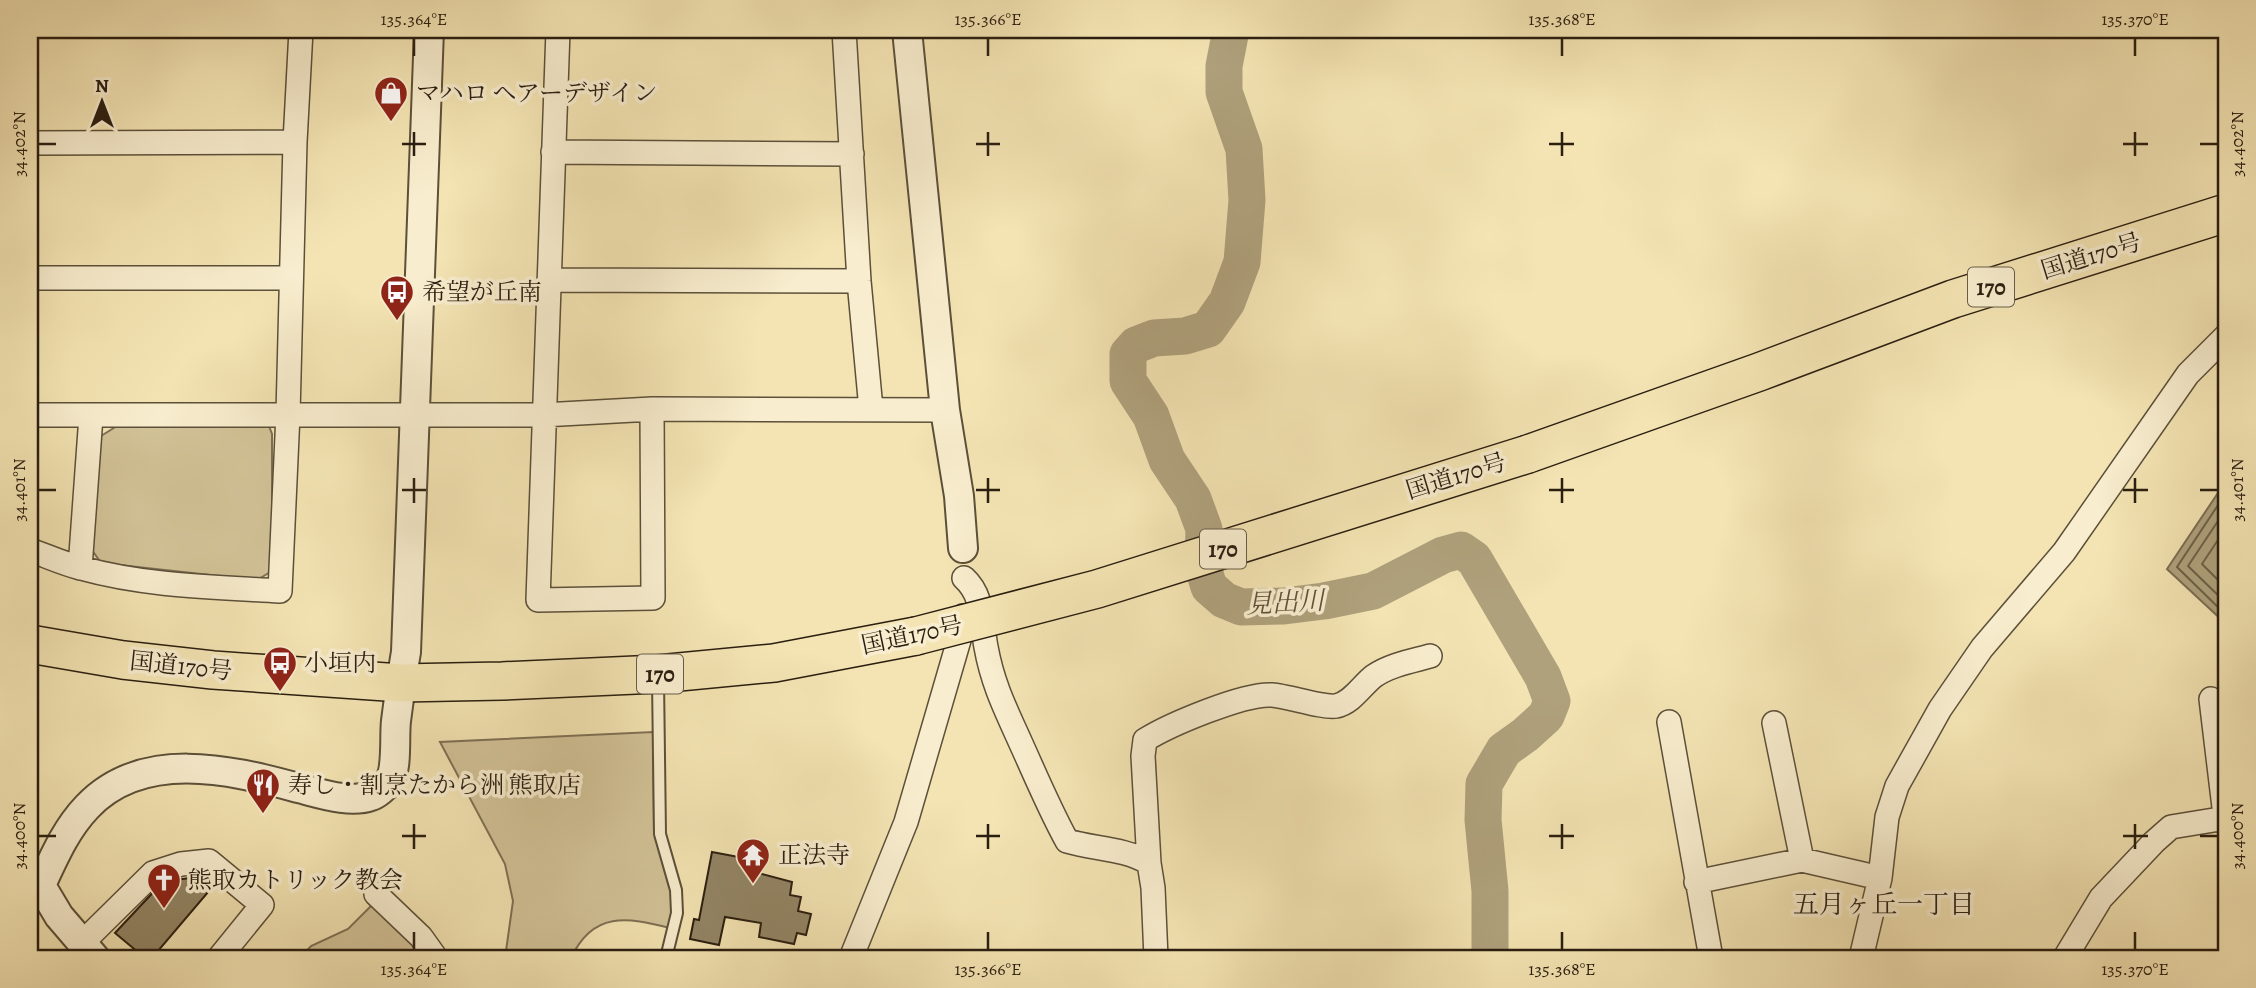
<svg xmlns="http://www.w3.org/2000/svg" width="2256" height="988" viewBox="0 0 2256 988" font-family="Alegreya,'Noto Serif JP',serif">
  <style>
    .green { fill: #d2c297; stroke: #7e7054; stroke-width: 2 }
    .water { fill: #afa17c; stroke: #7a6d51; stroke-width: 2 }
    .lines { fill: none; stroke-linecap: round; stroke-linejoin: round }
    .shore { stroke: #6c6046; stroke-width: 2 }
    .river { stroke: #afa17c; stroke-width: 37 }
    .building { fill: #938565; stroke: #2a1e10; stroke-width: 2 }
    .service-casing { stroke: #5c5039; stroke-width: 14 }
    .minor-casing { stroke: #5c5039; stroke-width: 26 }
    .tertiary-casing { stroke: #5c5039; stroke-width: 32 }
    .trunk-casing { stroke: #2a1e10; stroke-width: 40 }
    .service { stroke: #f8edce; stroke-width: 10 }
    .minor { stroke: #f8edce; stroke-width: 23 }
    .tertiary { stroke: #f8edce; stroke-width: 28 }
    .trunk { stroke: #f4e4b3; stroke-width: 37 }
    .trunk-bridge-casing { stroke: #2a1e10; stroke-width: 40; stroke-linecap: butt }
    .trunk-bridge { stroke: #f4e4b3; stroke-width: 37 }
    .ticks { fill: none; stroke: #2a1e10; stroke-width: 2.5 }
    .labels { text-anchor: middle; stroke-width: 7; stroke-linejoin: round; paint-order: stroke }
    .shield { fill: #f8edce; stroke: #685c49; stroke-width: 2 }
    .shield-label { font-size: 23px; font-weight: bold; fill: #2a1e10 }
    .poi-label { font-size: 24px; fill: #2a1e10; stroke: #f8edce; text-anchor: start }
    .street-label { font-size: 24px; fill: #2a1e10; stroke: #f8edce }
    .water-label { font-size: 26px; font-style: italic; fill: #5f523b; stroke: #f8edce }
    .neighbourhood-label { font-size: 26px; fill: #2a1e10; stroke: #f8edce }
    .neatline { fill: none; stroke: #2a1e10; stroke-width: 2.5 }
    .ticks-label { font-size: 18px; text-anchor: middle; fill: #2a1e10 }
  </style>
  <rect width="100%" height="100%" fill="#f4e4b3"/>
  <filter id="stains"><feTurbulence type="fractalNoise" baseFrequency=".00286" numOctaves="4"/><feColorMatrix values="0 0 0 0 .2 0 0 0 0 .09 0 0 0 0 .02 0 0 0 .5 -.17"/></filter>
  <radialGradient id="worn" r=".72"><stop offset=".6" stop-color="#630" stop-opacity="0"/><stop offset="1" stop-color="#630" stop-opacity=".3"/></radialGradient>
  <path class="green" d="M 117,426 L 269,426 L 272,434 L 272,571 L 257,580 L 101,563 L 92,550 L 101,436 Z
    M 653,732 L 654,831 L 672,892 L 673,918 L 670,928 C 627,917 593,911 571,958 L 505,958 L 513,901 L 505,864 L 440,742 Z
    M 377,900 L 428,958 L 300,958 L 311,946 L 348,929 Z"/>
  <path class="water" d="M 2226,481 L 2226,624 L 2167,569 Z"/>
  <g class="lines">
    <path class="shore" d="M 2226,493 L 2177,567 L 2226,615
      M 2226,509 L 2188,566 L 2226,603
      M 2226,528 L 2202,564 L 2226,588"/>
    <path class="river" d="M 1231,30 L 1224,66 L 1224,92 L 1244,149 L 1247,200 L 1242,262 L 1227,302 L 1208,329 L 1185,336 L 1154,338 L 1136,345 L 1128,354 L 1128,381 L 1151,416 L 1167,460 L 1193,499 L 1204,529 L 1203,567 L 1209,587 L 1224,600 L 1241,607 L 1284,606 L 1324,601 L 1373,591 L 1443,555 L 1461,550 L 1474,559 L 1543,677 L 1552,701 L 1546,716 L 1525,735 L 1504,750 L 1484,784 L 1483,820 L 1490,891 L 1490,958"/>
  </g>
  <path class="building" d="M 712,852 L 760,861 L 758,873 L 792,882 L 790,895 L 801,897 L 798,911 L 811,914 L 806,935 L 797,933 L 794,944 L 759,937 L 761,923 L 725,917 L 719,945 L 690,939 L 694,919 L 699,920 Z
    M 205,876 L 215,884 L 152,958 L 145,958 L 115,933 L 160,885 L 164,884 L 169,888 L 175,880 Z"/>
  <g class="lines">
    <g class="service-casing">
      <path id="service" d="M 658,680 L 660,834 L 676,890 L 677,913 L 666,958"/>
    </g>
    <g class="minor-casing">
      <path id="minor" d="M 558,30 L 538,600 L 653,598 L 652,409
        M 844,30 L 859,281 L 871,409
        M 30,143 L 295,142
        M 553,152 L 852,154
        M 30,278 L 290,278
        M 549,280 L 859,281
        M 30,415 L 543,415 L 652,409 L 945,410
        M 30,550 C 47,556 64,564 81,568 C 145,586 214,587 280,591 L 288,414 L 295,142 L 301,30
        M 80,568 L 91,416
        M 964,578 C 984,596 981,622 986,647 C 993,686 1007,712 1023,748 C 1037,779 1050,810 1067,841 C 1094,849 1124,848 1149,863 L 1153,888 L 1156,958
        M 2211,699 L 2226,824
        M 1669,722 L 1711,958
        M 1774,723 L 1802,860
        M 1149,863 L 1143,756 L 1145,740 C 1169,725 1244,693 1272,695 C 1288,696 1322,708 1336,706 C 1352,703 1362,685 1374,676 C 1390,665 1412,661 1430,656
        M 1696,882 L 1802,860 L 1880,878
        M 376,894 L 421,937 L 436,958
        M 81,944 L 153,873 L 181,864 L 209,861 L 262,905 L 219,958
        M 2066,956 L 2101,898 L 2154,842 L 2171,827 L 2226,818
        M 851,958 L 906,822 L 959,640 L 963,616
        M 1861,958 L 1880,878 L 1887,817 L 1897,786 L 1940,709 L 1982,648 L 2064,552 L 2188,374 L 2226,336"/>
    </g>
    <g class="tertiary-casing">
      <path id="tertiary" d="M 907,30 L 945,410 L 959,496 L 963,548
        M 31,869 L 59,916 L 95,958
        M 41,885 C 54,857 66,829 87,807 C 142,749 229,769 298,788 C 319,793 350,804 371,796 C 376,795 385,787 388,783 C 398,771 394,737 396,721 C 399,698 402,675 406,652 L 429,30"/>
    </g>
    <g class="trunk-casing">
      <path id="trunk" d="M 1528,454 L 1759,372 L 1953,299 L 2226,213
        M 30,644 L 123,660 L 213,670 L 401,683 L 502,681 L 658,674 L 774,663 L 916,636"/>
    </g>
    <use href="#service" class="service"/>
    <use href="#minor" class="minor"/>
    <use href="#tertiary" class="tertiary"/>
    <use href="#trunk" class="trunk"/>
    <g class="trunk-bridge-casing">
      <path id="trunk-bridge" d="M 916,636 L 1097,589 L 1528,454"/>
    </g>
    <use href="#trunk-bridge" class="trunk-bridge"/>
  </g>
  <path class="ticks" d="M 414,38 L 414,56M 988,38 L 988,56M 1562,38 L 1562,56M 2135,38 L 2135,56M 414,132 L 414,156M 988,132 L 988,156M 1562,132 L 1562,156M 2135,132 L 2135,156M 38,144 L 56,144M 402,144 L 426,144M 976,144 L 1000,144M 1549,144 L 1574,144M 2123,144 L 2148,144M 2200,144 L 2218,144M 414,478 L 414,503M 988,478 L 988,503M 1562,478 L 1562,503M 2135,478 L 2135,503M 38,490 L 56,490M 402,490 L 426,490M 976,490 L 1000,490M 1549,490 L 1574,490M 2123,490 L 2148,490M 2200,490 L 2218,490M 414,824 L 414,849M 988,824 L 988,849M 1562,824 L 1562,849M 2135,824 L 2135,849M 38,836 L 56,836M 402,836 L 426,836M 976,836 L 1000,836M 1549,836 L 1574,836M 2123,836 L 2148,836M 2200,836 L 2218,836M 414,932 L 414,950M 988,932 L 988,950M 1562,932 L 1562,950M 2135,932 L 2135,950"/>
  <defs>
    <g id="shop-pin" transform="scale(1.75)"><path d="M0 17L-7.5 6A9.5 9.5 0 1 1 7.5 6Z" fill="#8f2418" stroke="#f8edce"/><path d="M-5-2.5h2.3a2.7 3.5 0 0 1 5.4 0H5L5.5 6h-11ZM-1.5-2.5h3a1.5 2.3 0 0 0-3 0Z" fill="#fff"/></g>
    <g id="bus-pin" transform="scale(1.75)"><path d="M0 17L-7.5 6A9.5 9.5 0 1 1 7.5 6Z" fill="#8f2418" stroke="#f8edce"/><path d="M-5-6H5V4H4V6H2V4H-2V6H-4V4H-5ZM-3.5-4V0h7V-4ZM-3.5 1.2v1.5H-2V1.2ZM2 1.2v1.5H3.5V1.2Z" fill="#fff"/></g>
    <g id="restaurant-pin" transform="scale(1.75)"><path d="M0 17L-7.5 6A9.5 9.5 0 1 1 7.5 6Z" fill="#8f2418" stroke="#f8edce"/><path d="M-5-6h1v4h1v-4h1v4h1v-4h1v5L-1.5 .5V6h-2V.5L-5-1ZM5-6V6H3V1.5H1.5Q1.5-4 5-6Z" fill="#fff"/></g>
    <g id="temple-pin" transform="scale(1.75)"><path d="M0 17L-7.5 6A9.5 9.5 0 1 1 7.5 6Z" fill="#8f2418" stroke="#f8edce"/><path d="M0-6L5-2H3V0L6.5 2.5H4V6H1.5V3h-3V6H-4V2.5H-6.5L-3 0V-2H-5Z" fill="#fff"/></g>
    <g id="church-pin" transform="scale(1.75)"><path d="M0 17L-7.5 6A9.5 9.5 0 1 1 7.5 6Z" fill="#8f2418" stroke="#f8edce"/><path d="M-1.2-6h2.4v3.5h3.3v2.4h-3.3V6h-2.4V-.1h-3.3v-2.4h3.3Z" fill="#fff"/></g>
  </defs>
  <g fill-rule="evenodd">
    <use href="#shop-pin" x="391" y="93"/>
    <use href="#bus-pin" x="397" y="292"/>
    <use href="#bus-pin" x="280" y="663"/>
    <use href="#restaurant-pin" x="263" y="785"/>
    <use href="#temple-pin" x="753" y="855"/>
    <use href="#church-pin" x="164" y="880"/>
  </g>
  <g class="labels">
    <g class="shield">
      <rect x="1968" y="267.5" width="46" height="39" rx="5"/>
      <rect x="1200" y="529.5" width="46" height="39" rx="5"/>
      <rect x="637" y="654.5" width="46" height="39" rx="5"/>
    </g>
    <g class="shield-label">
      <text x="1991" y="295">170</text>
      <text x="1223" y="557">170</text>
      <text x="660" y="682">170</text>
    </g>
    <g class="poi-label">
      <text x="416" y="101">マハロ ヘアーデザイン</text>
      <text x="422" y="300">希望が丘南</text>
      <text x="304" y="671">小垣内</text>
      <text x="288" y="793">寿し・割烹たから洲 熊取店</text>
      <text x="778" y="863">正法寺</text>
      <text x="188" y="888">熊取カトリック教会</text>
    </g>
    <g class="street-label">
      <text transform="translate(2091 256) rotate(-17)" y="8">国道170号</text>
      <text transform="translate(1456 476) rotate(-17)" y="8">国道170号</text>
      <text transform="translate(912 635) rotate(-12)" y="8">国道170号</text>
      <text transform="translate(181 666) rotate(6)" y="8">国道170号</text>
    </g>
    <g class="water-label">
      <text transform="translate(1285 602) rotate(-3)" y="9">見出川</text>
    </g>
    <g class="neighbourhood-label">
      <text x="1884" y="913">五月ヶ丘一丁目</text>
    </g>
  </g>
  <rect width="2256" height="988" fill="none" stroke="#f4e4b3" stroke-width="77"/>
  <g transform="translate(102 102)" stroke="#f8edce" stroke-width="5" paint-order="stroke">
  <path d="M0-5L12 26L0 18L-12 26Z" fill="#2a1e10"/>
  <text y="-10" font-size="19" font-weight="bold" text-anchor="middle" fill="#2a1e10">N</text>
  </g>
  <rect x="38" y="38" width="2180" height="912" class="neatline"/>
  <g class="ticks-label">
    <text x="414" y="25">135.364°E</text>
    <text x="988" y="25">135.366°E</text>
    <text x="1562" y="25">135.368°E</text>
    <text x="2135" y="25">135.370°E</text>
    <text transform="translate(19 144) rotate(-90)" y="6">34.402°N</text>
    <text transform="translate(2237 144) rotate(-90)" y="6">34.402°N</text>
    <text transform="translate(19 490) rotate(-90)" y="6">34.401°N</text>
    <text transform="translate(2237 490) rotate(-90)" y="6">34.401°N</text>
    <text transform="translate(19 836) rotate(-90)" y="6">34.400°N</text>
    <text transform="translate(2237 836) rotate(-90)" y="6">34.400°N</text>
    <text x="414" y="975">135.364°E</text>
    <text x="988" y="975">135.366°E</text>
    <text x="1562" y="975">135.368°E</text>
    <text x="2135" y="975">135.370°E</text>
  </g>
  <rect width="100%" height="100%" filter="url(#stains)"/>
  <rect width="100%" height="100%" fill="url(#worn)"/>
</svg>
